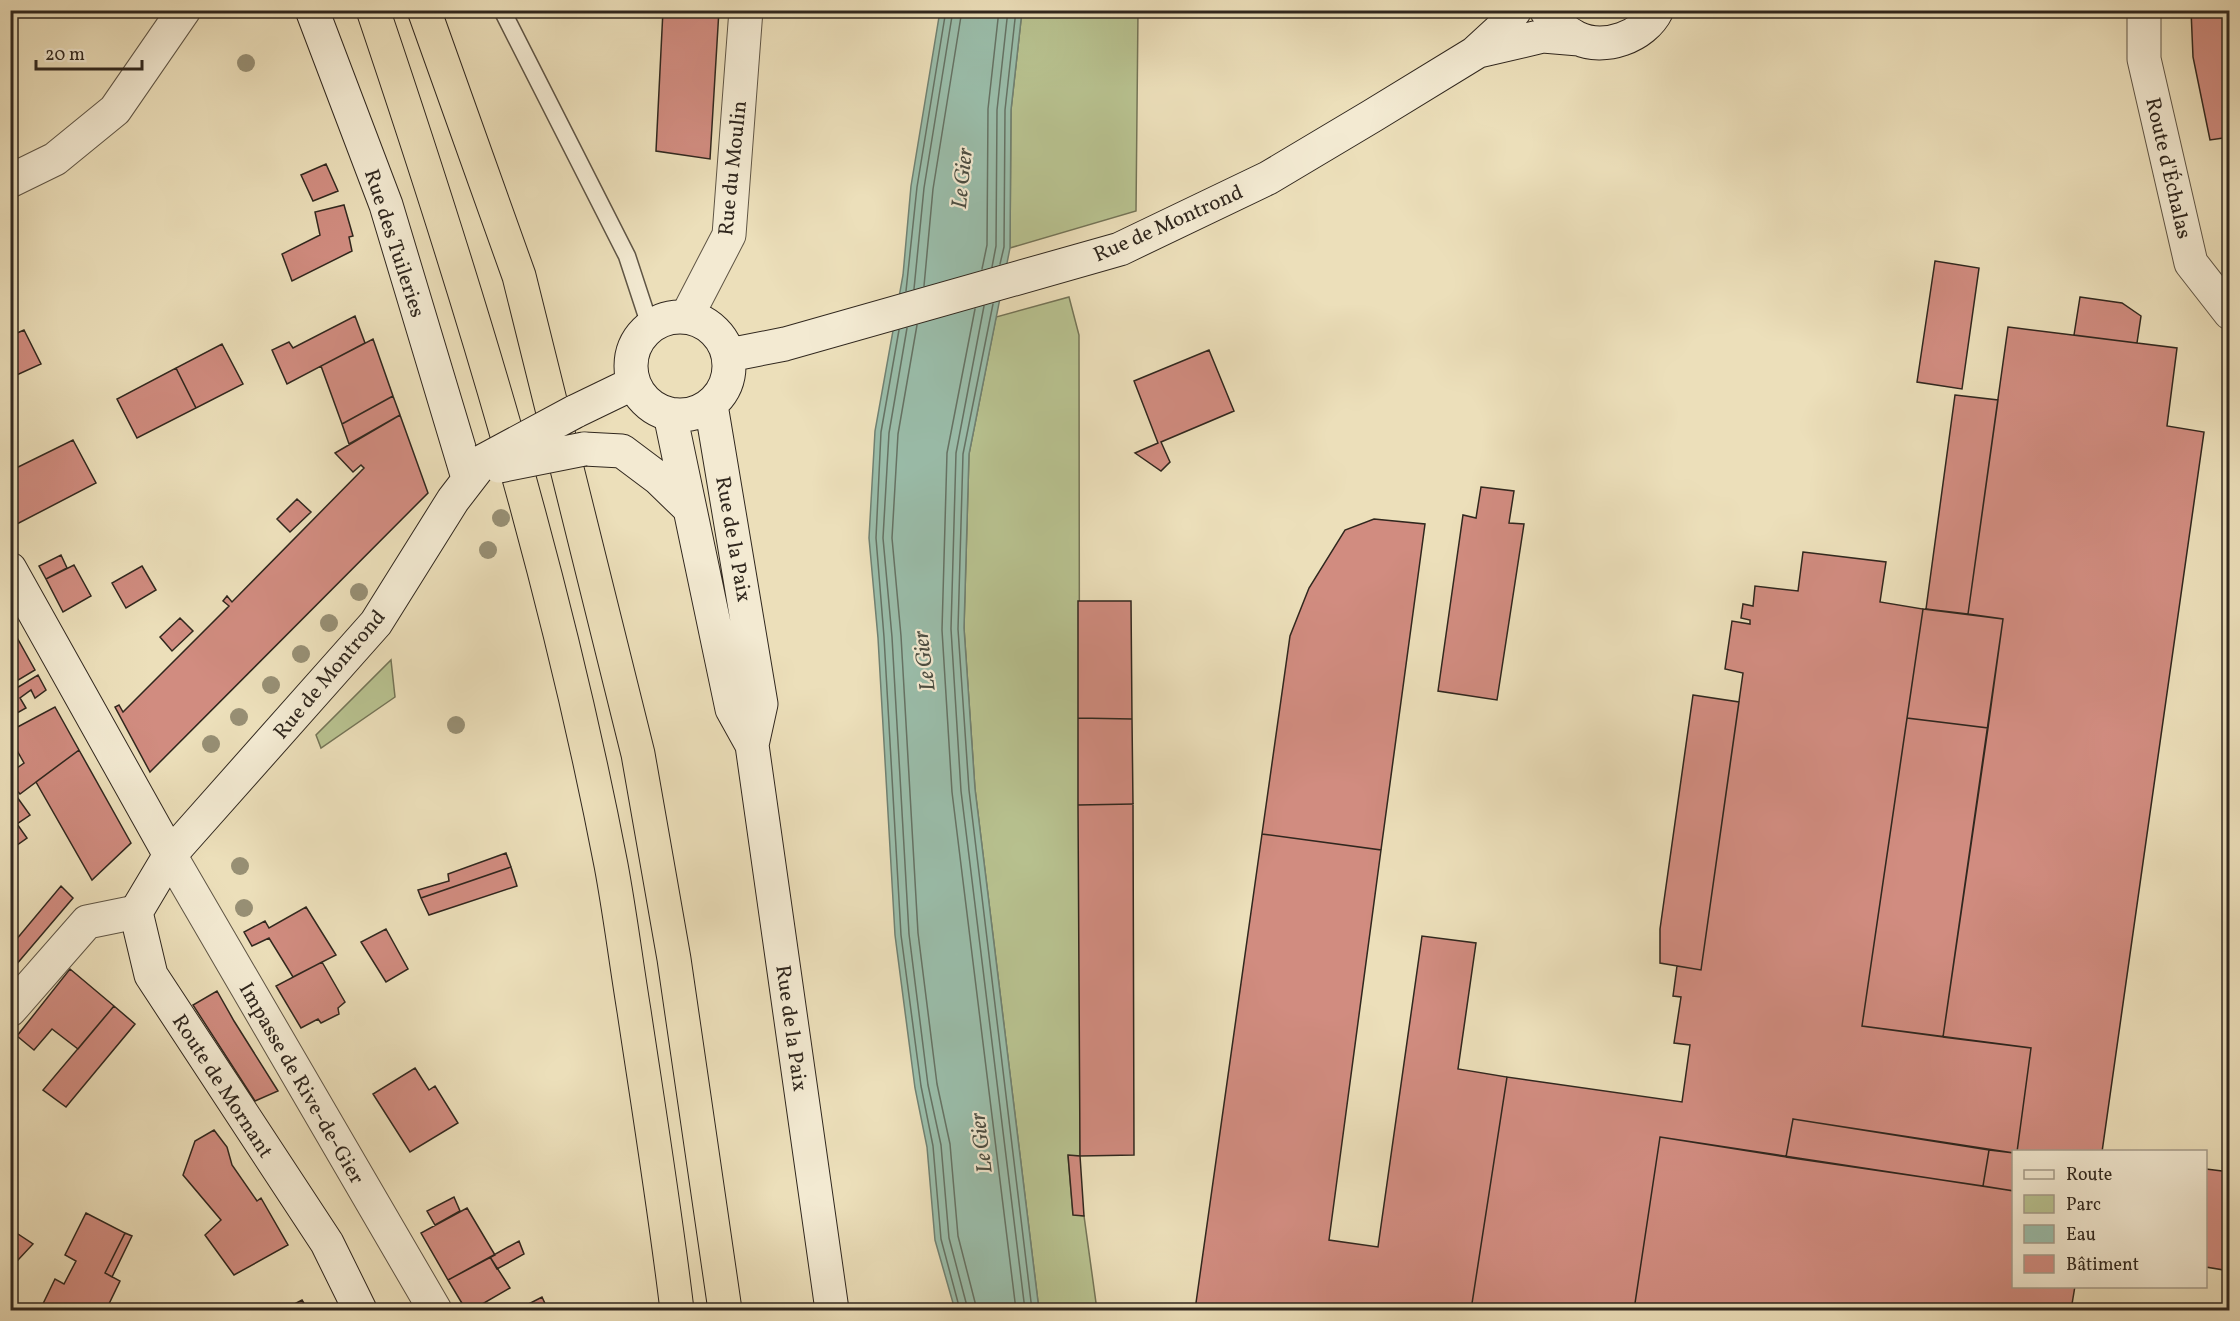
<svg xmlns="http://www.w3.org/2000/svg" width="2240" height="1321" viewBox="0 0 2240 1321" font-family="Vollkorn,serif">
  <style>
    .green { fill: #b8c290; stroke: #747457; stroke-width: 1.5 }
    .water { fill: #9abdaa; stroke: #708172; stroke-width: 1.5 }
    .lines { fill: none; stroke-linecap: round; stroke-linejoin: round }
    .shore { stroke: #657264; stroke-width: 1.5 }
    .building { fill: #d18c80; stroke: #30271e; stroke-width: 1.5 }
    .service-casing { stroke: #5f5545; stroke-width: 19 }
    .minor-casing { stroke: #5f5545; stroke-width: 35 }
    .tertiary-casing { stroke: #5f5545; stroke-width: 35 }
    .secondary-casing { stroke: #30271e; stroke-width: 35 }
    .motorway-casing { stroke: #30271e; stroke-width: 35 }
    .service { stroke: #f3ead2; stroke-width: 16 }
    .minor { stroke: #f3ead2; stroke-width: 33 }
    .tertiary { stroke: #f3ead2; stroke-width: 33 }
    .secondary { stroke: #f3ead2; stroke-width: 33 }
    .motorway { stroke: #ecdfba; stroke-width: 33 }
    .secondary-bridge-casing { stroke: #30271e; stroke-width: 35; stroke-linecap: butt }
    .secondary-bridge { stroke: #f3ead2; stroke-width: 33 }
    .tree { fill: #978f74 }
    .labels { text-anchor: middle; stroke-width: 4.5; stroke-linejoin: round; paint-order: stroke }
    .street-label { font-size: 21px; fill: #30271e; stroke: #f3ead2 }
    .water-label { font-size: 22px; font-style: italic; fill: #4a4c41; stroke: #f3ead2 }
  </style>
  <rect width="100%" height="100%" fill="#ecdfba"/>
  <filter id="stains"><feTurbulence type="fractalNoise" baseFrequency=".00333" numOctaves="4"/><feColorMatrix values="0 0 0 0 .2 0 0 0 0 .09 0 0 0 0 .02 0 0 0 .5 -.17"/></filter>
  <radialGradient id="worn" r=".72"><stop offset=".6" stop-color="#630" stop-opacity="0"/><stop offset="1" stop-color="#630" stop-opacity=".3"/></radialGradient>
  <path class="green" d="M 1022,11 L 1138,11 L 1136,211 L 1010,248 L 1011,110 Z
    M 1069,297 L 1079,335 L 1080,1156 L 1068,1156 L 1073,1214 L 1084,1216 L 1097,1310 L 1039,1310 L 975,789 L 964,628 L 969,454 L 996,317 Z
    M 391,660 L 395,697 L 321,748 L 316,735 Z"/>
  <path class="water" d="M 940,11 L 1022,11 L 1011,110 L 1010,248 L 969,454 L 964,628 L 975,789 L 1039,1310 L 955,1310 L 935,1240 L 927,1147 L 915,1088 L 895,935 L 878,638 L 869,538 L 875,431 L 903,275 L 911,186 Z"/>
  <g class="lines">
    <path class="shore" d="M 1000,264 L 1004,247 L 1005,110 L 1016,10
      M 992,267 L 996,246 L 997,110 L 1008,10
      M 982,269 L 987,245 L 988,109 L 999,10
      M 924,286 L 933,189 L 962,10
      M 914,289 L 924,188 L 953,10
      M 906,291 L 917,187 L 946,10
      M 993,304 L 963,454 L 958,629 L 969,790 L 1032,1310
      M 984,306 L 956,453 L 951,629 L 961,791 L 1025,1310
      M 975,309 L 947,453 L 942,630 L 952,792 L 1016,1310
      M 917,325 L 898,434 L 892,538 L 901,636 L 918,933 L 937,1084 L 950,1144 L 958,1236 L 977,1310
      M 907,328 L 889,433 L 883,538 L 892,637 L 909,934 L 928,1085 L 941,1145 L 949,1238 L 968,1310
      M 899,330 L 881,432 L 876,538 L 884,637 L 901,935 L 921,1086 L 933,1146 L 941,1239 L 960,1310"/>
  </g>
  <path class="building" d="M 663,10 L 719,10 L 710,159 L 656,151 Z
    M 2191,10 L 2230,10 L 2230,137 L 2210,140 L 2193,57 Z
    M 326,164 L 338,191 L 313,201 L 301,175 Z
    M 344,205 L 353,236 L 349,237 L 352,251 L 292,281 L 282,254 L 320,235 L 315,212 Z
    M 1935,261 L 1979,268 L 1962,389 L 1917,382 Z
    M 2080,297 L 2122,303 L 2141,316 L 2137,343 L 2074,335 Z
    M 355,316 L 365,343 L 287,384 L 272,350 L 289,342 L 293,348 Z
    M 2008,327 L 2177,348 L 2167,426 L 2204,432 L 2102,1152 L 2017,1152 L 2031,1048 L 1943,1037 L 2003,619 L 1968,614 Z
    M 24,330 L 41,364 L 10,378 L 10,336 Z
    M 373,339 L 393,396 L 342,424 L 321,366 Z
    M 222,344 L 243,384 L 196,408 L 176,368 Z
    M 1209,350 L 1234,411 L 1161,442 L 1170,462 L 1161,471 L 1135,453 L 1158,443 L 1134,381 Z
    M 176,368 L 196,408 L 137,438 L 117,399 Z
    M 1955,395 L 1998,400 L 1968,614 L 1926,609 Z
    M 393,396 L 400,415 L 349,444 L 342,424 Z
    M 400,415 L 428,493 L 150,772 L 115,707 L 119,705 L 123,712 L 229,606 L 223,601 L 227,596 L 232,602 L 364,468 L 361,465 L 353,472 L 335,453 Z
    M 73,440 L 96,483 L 15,525 L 10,516 L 10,471 Z
    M 1481,487 L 1514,491 L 1509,523 L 1524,524 L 1497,700 L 1438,691 L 1463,515 L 1476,518 Z
    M 297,499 L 311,512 L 290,532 L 277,519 Z
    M 1374,519 L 1425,524 L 1381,850 L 1262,834 L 1290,636 L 1309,588 L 1345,530 Z
    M 1803,552 L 1886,562 L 1880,602 L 1923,609 L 1862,1026 L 2031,1048 L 2017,1152 L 2014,1153 L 1793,1119 L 1786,1157 L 1660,1137 L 1634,1310 L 1471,1310 L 1507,1077 L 1682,1102 L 1690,1045 L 1674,1043 L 1681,997 L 1673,996 L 1677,966 L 1701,970 L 1743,673 L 1725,669 L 1732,621 L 1750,624 L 1750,620 L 1741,618 L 1743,604 L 1753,606 L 1755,586 L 1798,591 Z
    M 61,555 L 67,568 L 46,579 L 39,566 Z
    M 74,565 L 91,596 L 63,612 L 46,579 Z
    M 142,566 L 156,590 L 126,608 L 112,583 Z
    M 1078,601 L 1131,601 L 1132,719 L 1078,718 Z
    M 1923,609 L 2003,619 L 1988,728 L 1907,718 Z
    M 180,618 L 193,631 L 172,651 L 160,637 Z
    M 10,625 L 35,670 L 10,685 Z
    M 38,675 L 46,690 L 35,698 L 31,690 L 20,698 L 26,708 L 10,717 L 10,692 Z
    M 1693,695 L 1739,702 L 1701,970 L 1660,963 L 1660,929 Z
    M 55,707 L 79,750 L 20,794 L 10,783 L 10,757 L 17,768 L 24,763 L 10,738 L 10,731 Z
    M 1078,718 L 1132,719 L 1133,804 L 1078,805 Z
    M 1907,718 L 1988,728 L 1943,1037 L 1862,1026 Z
    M 79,750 L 131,843 L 92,880 L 36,782 Z
    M 17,797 L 30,815 L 17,824 L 27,838 L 10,850 L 10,802 Z
    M 1133,804 L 1134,1155 L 1080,1156 L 1078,805 Z
    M 1262,834 L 1381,850 L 1329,1240 L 1378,1247 L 1422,936 L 1476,943 L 1458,1069 L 1507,1077 L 1471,1310 L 1195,1310 Z
    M 506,853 L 511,867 L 421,898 L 418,890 L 449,881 L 448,874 Z
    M 511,867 L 517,886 L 429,915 L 421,898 Z
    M 61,886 L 73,898 L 10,972 L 10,947 Z
    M 306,907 L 336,955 L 293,977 L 269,938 L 252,946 L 244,932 L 265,921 L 269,928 Z
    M 386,929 L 408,969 L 386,982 L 361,942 Z
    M 322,962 L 345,1002 L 338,1008 L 339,1014 L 321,1023 L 318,1019 L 301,1028 L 276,986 Z
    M 70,969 L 114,1006 L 78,1049 L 52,1029 L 34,1050 L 17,1036 Z
    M 217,991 L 234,1021 L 278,1091 L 255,1101 L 193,1005 Z
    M 114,1006 L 135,1024 L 66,1107 L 43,1090 Z
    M 415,1068 L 429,1090 L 435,1086 L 458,1123 L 410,1152 L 373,1094 Z
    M 1793,1119 L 1989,1150 L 1983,1186 L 1786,1157 Z
    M 214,1130 L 227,1147 L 232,1165 L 257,1201 L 261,1198 L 288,1245 L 234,1275 L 205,1235 L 221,1220 L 183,1175 L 195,1141 Z
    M 1660,1137 L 2014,1191 L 2014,1286 L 2075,1286 L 2071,1310 L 1634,1310 Z
    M 1989,1150 L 2014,1153 L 2014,1191 L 1983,1186 Z
    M 1068,1155 L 1080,1156 L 1084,1216 L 1073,1215 Z
    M 2206,1169 L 2230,1172 L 2230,1271 L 2206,1267 Z
    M 454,1197 L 460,1211 L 435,1225 L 427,1211 Z
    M 467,1208 L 495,1255 L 448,1280 L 421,1233 Z
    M 86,1213 L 125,1233 L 105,1273 L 120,1281 L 106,1310 L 40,1310 L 55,1279 L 64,1284 L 76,1261 L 65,1255 Z
    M 15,1232 L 33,1244 L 18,1260 L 10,1254 L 10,1237 Z
    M 125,1233 L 132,1236 L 112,1277 L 105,1273 Z
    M 519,1241 L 524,1254 L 497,1269 L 490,1257 Z
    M 10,1254 L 18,1260 L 10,1268 Z
    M 490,1257 L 510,1288 L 472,1310 L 466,1310 L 448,1280 Z
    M 542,1297 L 548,1310 L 517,1310 Z
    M 302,1300 L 308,1310 L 283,1310 Z"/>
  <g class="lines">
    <g class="service-casing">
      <path id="service" d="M 502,10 L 627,256 L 650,326"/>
    </g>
    <g class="minor-casing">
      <path id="minor" d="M 687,316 L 729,235 L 746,10
        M 170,855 L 435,1310
        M 10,1010 L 87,922 L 136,912"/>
    </g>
    <g class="tertiary-casing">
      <path id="tertiary" d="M 2144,10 L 2144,59 L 2191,263 L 2230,313
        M 10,181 L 55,159 L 115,110 L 184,10"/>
    </g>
    <g class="secondary-casing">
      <path id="secondary" d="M 312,10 L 386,205 L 468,478
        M 1546,10 C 1555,22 1564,32 1577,38 C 1604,51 1644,37 1657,10
        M 1479,51 L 1543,36 L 1579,39
        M631 366a49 49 0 1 1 98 0a49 49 0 1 1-98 0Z
        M 729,355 L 785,344 L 1120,249 L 1268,178 L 1372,116 L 1475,53 L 1500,30 L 1515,10
        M 711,405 L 761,704 L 752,745 L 832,1310
        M 574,412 L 634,383
        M 670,414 L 732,709 L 752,745
        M 584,449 L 622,451 L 658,478 L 689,508
        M 10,569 L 170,855
        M 360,1310 L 327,1243 L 151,975 L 136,912 L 170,855 L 376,623 L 453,500 L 483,461"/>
    </g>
    <g class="motorway-casing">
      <path id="motorway" d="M 373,10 C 468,291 555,574 611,865 C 620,913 626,962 634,1011 C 649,1111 665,1210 677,1310
        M 424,10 L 519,276 L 638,754 L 674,959 L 725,1310"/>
    </g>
    <use href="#service" class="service"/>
    <use href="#minor" class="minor"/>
    <use href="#tertiary" class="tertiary"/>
    <use href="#secondary" class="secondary"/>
    <use href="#motorway" class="motorway"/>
    <g class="secondary-bridge-casing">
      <path id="secondary-bridge" d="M 483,461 L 574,412
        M 499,466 L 584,449"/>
    </g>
    <use href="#secondary-bridge" class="secondary-bridge"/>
  </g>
  <g class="tree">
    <circle cx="246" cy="63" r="9"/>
    <circle cx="501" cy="518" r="9"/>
    <circle cx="488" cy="550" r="9"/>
    <circle cx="359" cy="592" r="9"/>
    <circle cx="329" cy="623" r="9"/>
    <circle cx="301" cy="654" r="9"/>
    <circle cx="271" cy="685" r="9"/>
    <circle cx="239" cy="717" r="9"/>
    <circle cx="456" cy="725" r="9"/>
    <circle cx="211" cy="744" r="9"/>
    <circle cx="240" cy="866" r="9"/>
    <circle cx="244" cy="908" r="9"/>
  </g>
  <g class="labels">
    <g class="street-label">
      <text transform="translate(732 168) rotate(-84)" y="7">Rue du Moulin</text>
      <text transform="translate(2169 168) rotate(77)" y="7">Route d'Échalas</text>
      <text transform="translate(1168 223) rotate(-24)" y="7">Rue de Montrond</text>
      <text transform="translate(395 243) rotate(72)" y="7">Rue des Tuileries</text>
      <text transform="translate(734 539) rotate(80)" y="7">Rue de la Paix</text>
      <text transform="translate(329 674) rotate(-50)" y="7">Rue de Montrond</text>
      <text transform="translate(792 1028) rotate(82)" y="7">Rue de la Paix</text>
      <text transform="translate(302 1083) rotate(60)" y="7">Impasse de Rive-de-Gier</text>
      <text transform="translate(223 1086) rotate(57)" y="7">Route de Mornant</text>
    </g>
    <g class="water-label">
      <text transform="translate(961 178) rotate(-84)" y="8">Le Gier</text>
      <text transform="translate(923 661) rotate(-97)" y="8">Le Gier</text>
      <text transform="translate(980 1143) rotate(-97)" y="8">Le Gier</text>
    </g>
  </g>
  <rect width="2240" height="1321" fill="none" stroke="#ecdfba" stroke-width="36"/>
  <rect x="12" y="12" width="2216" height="1297" fill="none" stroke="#30271e" stroke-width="3"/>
  <rect x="18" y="18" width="2204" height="1285" fill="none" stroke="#30271e" stroke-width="1.5"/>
  <rect x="2012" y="1150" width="195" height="138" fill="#f3ead2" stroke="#a59c8a" stroke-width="1.5"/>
  <rect x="2024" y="1170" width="30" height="9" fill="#f3ead2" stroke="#a59c8a" stroke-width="1.5"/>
  <text x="2066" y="1180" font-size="18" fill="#30271e">Route</text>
  <rect x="2024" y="1195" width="30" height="18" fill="#b8c290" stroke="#a59c8a" stroke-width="1.5"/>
  <text x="2066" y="1210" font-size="18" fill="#30271e">Parc</text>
  <rect x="2024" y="1225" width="30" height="18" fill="#9abdaa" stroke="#a59c8a" stroke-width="1.5"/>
  <text x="2066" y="1240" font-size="18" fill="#30271e">Eau</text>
  <rect x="2024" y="1255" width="30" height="18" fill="#d18c80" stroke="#a59c8a" stroke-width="1.5"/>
  <text x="2066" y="1270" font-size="18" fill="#30271e">Bâtiment</text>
  <path d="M36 60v9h106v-9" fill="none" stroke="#30271e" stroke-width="3"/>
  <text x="45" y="60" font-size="18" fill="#30271e" stroke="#f3ead2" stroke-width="4.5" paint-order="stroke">20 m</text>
  <rect width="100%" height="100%" filter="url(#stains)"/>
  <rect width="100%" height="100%" fill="url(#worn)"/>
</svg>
